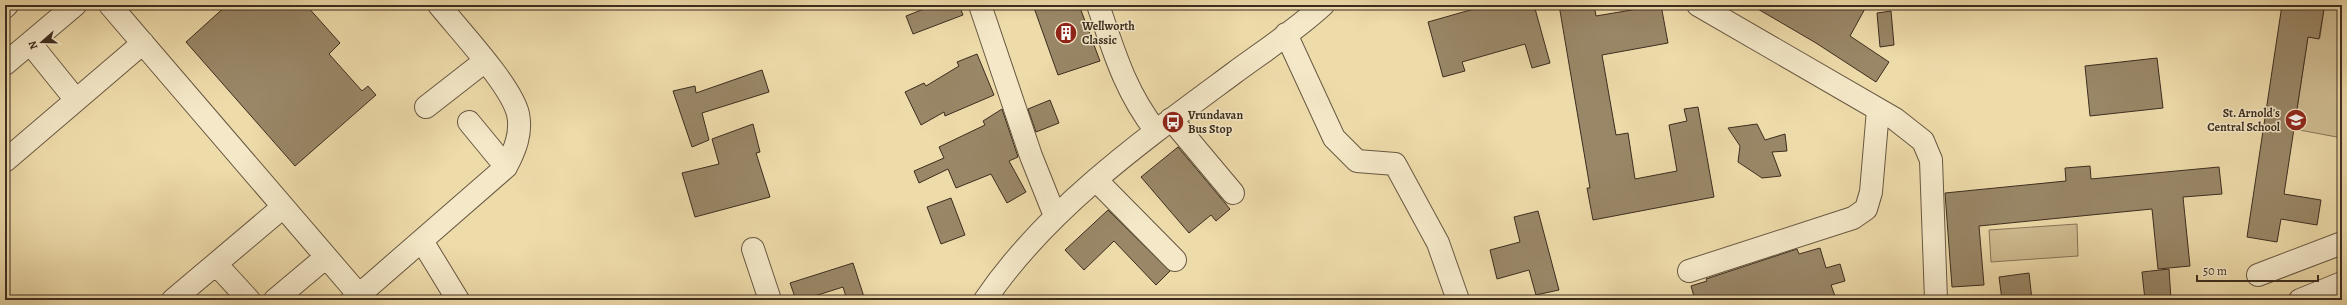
<svg xmlns="http://www.w3.org/2000/svg" width="2347" height="305" viewBox="0 0 2347 305" font-family="Alegreya,serif">
  <style>
    .green { fill: #d0bd92; stroke: #867558 }
    .building { fill: #998767; stroke: #3c2d1f }
    .lines { fill: none; stroke-linecap: round; stroke-linejoin: round }
    .minor-casing { stroke: #685842; stroke-width: 24 }
    .minor { stroke: #f4e8c8; stroke-width: 22 }
    .labels { text-anchor: middle; stroke-width: 3; stroke-linejoin: round; paint-order: stroke }
    .poi-label { font-size: 12px; font-weight: bold; fill: #3c2d1f; stroke: #f4e8c8; text-anchor: start }
  </style>
  <rect width="100%" height="100%" fill="#eedbaa"/>
  <filter id="stains"><feTurbulence type="fractalNoise" baseFrequency=".005" numOctaves="4"/><feColorMatrix values="0 0 0 0 .2 0 0 0 0 .09 0 0 0 0 .02 0 0 0 .5 -.17"/></filter>
  <radialGradient id="worn" r=".72"><stop offset=".6" stop-color="#630" stop-opacity="0"/><stop offset="1" stop-color="#630" stop-opacity=".3"/></radialGradient>
  <path class="green" d="M 2313,5 L 2342,5 L 2342,138 L 2294,129 L 2308,37 L 2320,38 L 2324,9 L 2312,8 Z
    M 2077,224 L 2078,256 L 1991,262 L 1989,230 Z"/>
  <path class="building" d="M 227,5 L 306,5 L 340,43 L 329,54 L 362,91 L 368,86 L 376,95 L 295,166 L 186,42 Z
    M 934,5 L 959,5 L 963,15 L 913,34 L 906,16 Z
    M 1033,5 L 1079,5 L 1100,61 L 1058,75 Z
    M 1488,5 L 1534,5 L 1550,63 L 1532,68 L 1525,44 L 1462,62 L 1465,71 L 1443,77 L 1428,22 Z
    M 1559,5 L 1594,5 L 1596,16 L 1661,5 L 1668,43 L 1602,55 L 1616,135 L 1628,133 L 1635,179 L 1677,171 L 1669,125 L 1687,121 L 1684,109 L 1698,107 L 1714,197 L 1593,220 L 1587,188 L 1590,188 Z
    M 1751,5 L 1867,5 L 1850,36 L 1889,62 L 1876,82 L 1816,43 Z
    M 2282,5 L 2313,5 L 2312,8 L 2324,9 L 2319,39 L 2308,37 L 2284,194 L 2321,200 L 2317,225 L 2281,219 L 2277,242 L 2247,237 Z
    M 1891,11 L 1894,45 L 1880,47 L 1877,13 Z
    M 977,54 L 994,95 L 945,116 L 944,112 L 921,125 L 905,92 L 924,83 L 926,86 L 959,66 L 957,62 Z
    M 2157,58 L 2163,108 L 2090,116 L 2085,66 Z
    M 762,70 L 769,92 L 702,113 L 709,140 L 692,147 L 673,91 L 695,86 L 696,93 Z
    M 1050,100 L 1059,123 L 1036,132 L 1028,109 Z
    M 1002,109 L 1018,157 L 1009,161 L 1026,192 L 1007,203 L 991,174 L 956,188 L 948,169 L 919,183 L 914,171 L 944,158 L 939,147 L 985,125 L 983,121 Z
    M 753,124 L 760,152 L 756,153 L 770,197 L 695,217 L 682,173 L 719,164 L 712,139 Z
    M 1757,124 L 1765,140 L 1785,134 L 1787,151 L 1772,152 L 1781,176 L 1762,178 L 1738,162 L 1740,146 L 1728,128 Z
    M 1178,147 L 1230,209 L 1216,221 L 1211,215 L 1189,233 L 1141,177 Z
    M 2090,166 L 2091,179 L 2219,167 L 2222,194 L 2183,197 L 2190,266 L 2158,269 L 2152,209 L 1979,226 L 1984,285 L 1952,287 L 1945,193 L 2066,181 L 2065,168 Z
    M 951,198 L 965,235 L 941,244 L 927,207 Z
    M 1108,210 L 1170,271 L 1156,285 L 1114,241 L 1084,270 L 1065,250 Z
    M 1538,211 L 1559,290 L 1536,295 L 1529,270 L 1497,279 L 1490,250 L 1520,242 L 1514,217 Z
    M 1820,248 L 1826,268 L 1840,264 L 1845,281 L 1831,285 L 1835,296 L 1823,300 L 1695,300 L 1691,286 L 1707,281 L 1706,279 L 1797,249 L 1799,254 Z
    M 853,263 L 865,300 L 847,300 L 843,287 L 802,300 L 796,300 L 790,283 Z
    M 2169,269 L 2171,300 L 2145,300 L 2142,272 Z
    M 2029,273 L 2032,300 L 2002,300 L 1999,277 Z"/>
  <g class="lines">
    <g class="minor-casing">
      <path id="minor" d="M 110,5 L 359,295 L 352,300
        M 980,5 L 1031,156 L 1055,216
        M 1098,5 C 1114,52 1125,91 1156,131
        M 1698,5 L 1895,119 L 1923,141 L 1931,160 L 1936,300
        M 5,7 L 7,5
        M 1286,34 L 1334,138 L 1357,161 L 1395,164 L 1438,243 L 1458,300
        M 30,43 L 76,100
        M 5,64 L 75,5
        M 426,107 L 485,61
        M 1171,119 L 1233,193
        M 469,122 L 506,167
        M 5,161 L 143,43
        M 1097,181 L 1175,260
        M 422,241 L 458,300
        M 753,249 L 770,300
        M 216,264 L 249,300
        M 1689,271 L 1853,218 L 1866,209 L 1871,192 L 1878,110
        M 2258,275 L 2342,243
        M 359,295 L 506,167 C 515,150 522,133 518,114 C 511,85 459,30 439,5
        M 173,300 L 283,207
        M 275,300 L 326,257
        M 985,300 C 1047,208 1146,138 1234,73 C 1264,51 1296,30 1323,5
        M 2300,300 L 2342,283"/>
    </g>
    <use href="#minor" class="minor"/>
  </g>
  <defs>
    <g id="building-disc" transform="scale(1.15)"><circle r="9.5" fill="#8f2418" stroke="#f4e8c8"/><path d="M-4-6H4V6H1V3H-1V6H-4ZM-2.5-4.3h1.7v1.8h-1.7ZM.8-4.3h1.7v1.8H.8ZM-2.5-1h1.7V.8h-1.7ZM.8-1h1.7V.8H.8Z" fill="#fff"/></g>
    <g id="school-disc" transform="scale(1.15)"><circle r="9.5" fill="#8f2418" stroke="#f4e8c8"/><path d="M0-5L7-2L0 1L-7-2ZM-4 1L0 2.5L4 1V4Q0 6-4 4Z" fill="#fff"/></g>
    <g id="bus-disc" transform="scale(1.15)"><circle r="9.5" fill="#8f2418" stroke="#f4e8c8"/><path d="M-5-6H5V4H4V6H2V4H-2V6H-4V4H-5ZM-3.5-4V0h7V-4ZM-3.5 1.2v1.5H-2V1.2ZM2 1.2v1.5H3.5V1.2Z" fill="#fff"/></g>
  </defs>
  <g fill-rule="evenodd">
    <use href="#building-disc" x="1066" y="33"/>
    <use href="#school-disc" x="2296" y="120"/>
    <use href="#bus-disc" x="1173" y="122"/>
  </g>
  <g class="labels">
    <g class="poi-label">
      <text x="1082" y="30">Wellworth<tspan x="1082" dy="14">Classic</tspan></text>
      <text x="2280" y="117" text-anchor="end">St. Arnold's<tspan x="2280" dy="14">Central School</tspan></text>
      <text x="1188" y="119">Vrundavan<tspan x="1188" dy="14">Bus Stop</tspan></text>
    </g>
  </g>
  <rect width="2347" height="305" fill="none" stroke="#eedbaa" stroke-width="20"/>
  <rect x="6" y="6" width="2335" height="293" fill="none" stroke="#3c2d1f" stroke-width="2"/>
  <rect x="10" y="10" width="2327" height="285" fill="none" stroke="#3c2d1f"/>
  <g transform="translate(42 42) rotate(250)" stroke="#f4e8c8" stroke-width="3" paint-order="stroke">
  <path d="M0-3L7 15L0 10L-7 15Z" fill="#3c2d1f"/>
  <text y="-6" font-size="11" font-weight="bold" text-anchor="middle" fill="#3c2d1f">N</text>
  </g>
  <path d="M2197 275v6h121v-6" fill="none" stroke="#3c2d1f" stroke-width="2"/>
  <text x="2203" y="275" font-size="12" fill="#3c2d1f" stroke="#f4e8c8" stroke-width="3" paint-order="stroke">50 m</text>
  <rect width="100%" height="100%" filter="url(#stains)"/>
  <rect width="100%" height="100%" fill="url(#worn)"/>
</svg>
